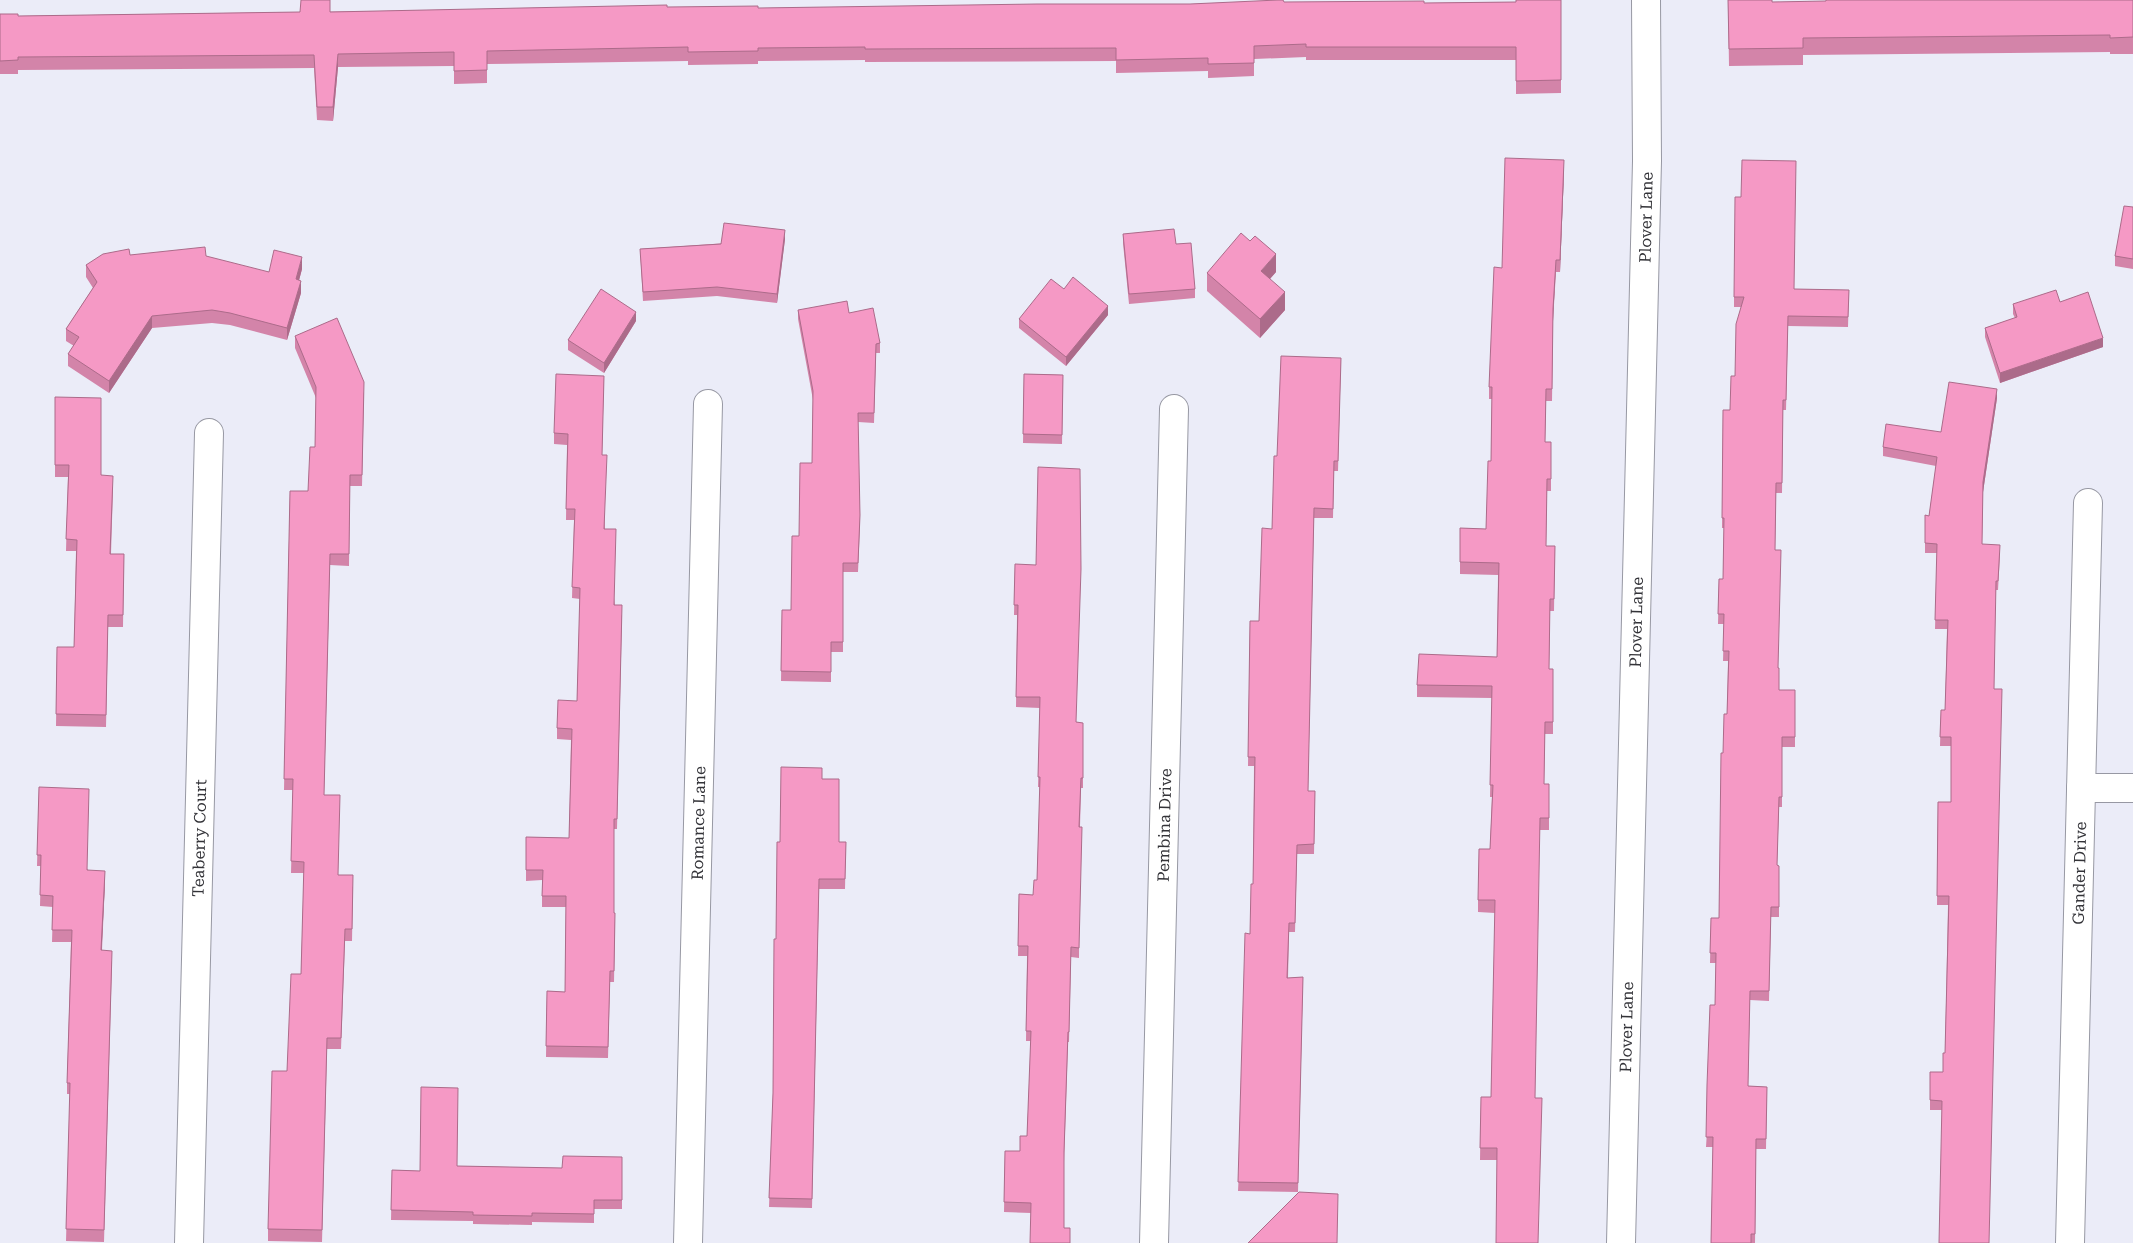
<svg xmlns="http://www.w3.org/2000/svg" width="2133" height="1243" viewBox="0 0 2133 1243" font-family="'Roboto Serif',serif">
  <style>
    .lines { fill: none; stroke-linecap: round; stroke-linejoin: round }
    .minor-casing { stroke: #9798a3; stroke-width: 30 }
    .minor { stroke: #fff; stroke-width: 28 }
    .wall { fill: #d384a9 }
    .shaded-wall { fill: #ac6b8a }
    .building { fill: #f599c5; stroke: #ac6b8a }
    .labels { text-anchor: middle; stroke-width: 4.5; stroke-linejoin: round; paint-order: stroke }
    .street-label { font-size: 16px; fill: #333338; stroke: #ebecf8 }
  </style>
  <rect width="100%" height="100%" fill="#ebecf8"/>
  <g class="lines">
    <g class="minor-casing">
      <g id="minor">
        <path d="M 2081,788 L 2133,788"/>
        <path id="s1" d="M 189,1243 L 209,433"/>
        <path id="s2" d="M 688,1243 L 708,404"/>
        <path id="s3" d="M 1154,1243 L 1174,409"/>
        <path id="s4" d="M 1621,1243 L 1647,161 L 1646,0"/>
        <path id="s5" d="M 2070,1243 L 2088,503"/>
      </g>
    </g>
    <use href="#minor" class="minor"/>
  </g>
  <path class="wall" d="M 1561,0 L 1561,93 L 1516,94 L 1516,60 L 1306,60 L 1306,57 L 1254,59 L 1254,76 L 1208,78 L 1208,71 L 1116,73 L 1116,61 L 865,62 L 865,60 L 758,61 L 758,64 L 688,65 L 688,61 L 487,64 L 487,83 L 454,84 L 454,66 L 338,67 L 333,121 L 317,120 L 314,68 L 18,70 L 18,74 L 0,74 L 0,14 L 18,16 L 667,7 L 758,8 L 1190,4 L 1284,2 L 1424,3 L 1516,2 Z
    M 1728,0 L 1772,2 L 2133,0 L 2133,54 L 2110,54 L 2110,52 L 1803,55 L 1803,65 L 1729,66 Z
    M 1564,172 L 1560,272 L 1556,272 L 1553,321 L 1552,401 L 1546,401 L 1545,442 L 1551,442 L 1551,491 L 1547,491 L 1546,546 L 1555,546 L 1554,611 L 1550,611 L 1549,669 L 1553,669 L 1553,734 L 1545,734 L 1544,784 L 1549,784 L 1549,830 L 1540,830 L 1497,1160 L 1480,1160 L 1481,1097 L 1491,1097 L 1495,913 L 1478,912 L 1478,900 L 1490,849 L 1492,797 L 1490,797 L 1492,698 L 1417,697 L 1417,685 L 1497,657 L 1498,575 L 1460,574 L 1460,528 L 1486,529 L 1491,461 L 1492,399 L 1489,399 L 1489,387 L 1502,268 Z
    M 1741,197 L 1794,289 L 1849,290 L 1848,327 L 1788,326 L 1786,410 L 1783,410 L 1782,493 L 1776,493 L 1775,550 L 1778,668 L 1779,690 L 1795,690 L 1795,747 L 1782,747 L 1782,807 L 1779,807 L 1777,865 L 1779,866 L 1779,917 L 1771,917 L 1769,1001 L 1750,1000 L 1748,1086 L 1767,1087 L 1766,1149 L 1756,1149 L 1755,1243 L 1711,1243 L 1713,1147 L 1706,1147 L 1715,1005 L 1716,963 L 1710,963 L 1711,918 L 1719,918 L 1723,753 L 1727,714 L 1728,661 L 1723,661 L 1724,624 L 1718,624 L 1719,579 L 1723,579 L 1724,528 L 1722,528 L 1723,410 L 1730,410 L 1735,376 L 1741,307 L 1734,307 L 1734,297 Z
    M 2133,207 L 2133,269 L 2115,266 L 2115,256 Z
    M 1123,234 L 1176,244 L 1195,289 L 1195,298 L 1129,304 L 1123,243 Z
    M 785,239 L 777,303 L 717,296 L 643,301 L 640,249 Z
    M 130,255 L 269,272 L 302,269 L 299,280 L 301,293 L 287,340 L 230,325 L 212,323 L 152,328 L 109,393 L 68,366 L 68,354 L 74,346 L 66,341 L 66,329 L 93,288 L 86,277 L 86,265 Z
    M 1276,272 L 1270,279 L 1285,310 L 1260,338 L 1207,291 L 1207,273 Z
    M 1064,289 L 1108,315 L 1066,366 L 1019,328 L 1019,319 Z
    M 2060,302 L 2103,347 L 2000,383 L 1985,337 L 1985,328 L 2015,318 L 2013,314 L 2013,304 Z
    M 798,310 L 849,313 L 880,343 L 880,353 L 876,353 L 874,423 L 858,422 L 860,525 L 858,572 L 843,572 L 843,652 L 831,652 L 831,682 L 781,681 L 782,610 L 791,610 L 799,536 L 812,463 L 813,400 L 798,319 Z
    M 636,321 L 604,373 L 568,350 L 568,340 Z
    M 295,336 L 364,393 L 362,486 L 350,486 L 349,566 L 330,565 L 324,795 L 338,875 L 353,887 L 352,941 L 345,941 L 341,1049 L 327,1049 L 322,1242 L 268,1241 L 268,1229 L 287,1071 L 301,974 L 304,873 L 291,873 L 293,790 L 284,790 L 290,491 L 308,491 L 315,447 L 316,398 L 295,348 Z
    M 1341,358 L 1338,471 L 1334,471 L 1333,518 L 1314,518 L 1308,791 L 1315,791 L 1314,854 L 1297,854 L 1295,932 L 1289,932 L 1288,978 L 1303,977 L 1298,1192 L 1238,1191 L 1253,884 L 1254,766 L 1248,766 L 1250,621 L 1259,621 L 1272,529 L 1277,456 Z
    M 1024,374 L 1063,375 L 1062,444 L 1023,443 Z
    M 604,376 L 602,455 L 605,529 L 615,605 L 622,616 L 617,829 L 614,829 L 614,913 L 615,924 L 614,982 L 610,982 L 608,1058 L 546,1057 L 547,991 L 565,992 L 566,907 L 542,907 L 542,880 L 526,881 L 526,837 L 569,838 L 571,740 L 557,739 L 557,728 L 577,701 L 580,599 L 572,598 L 574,520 L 566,520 L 567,445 L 554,444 L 554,433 Z
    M 55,397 L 101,475 L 113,488 L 111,554 L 124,554 L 123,627 L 108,627 L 106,727 L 56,726 L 57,647 L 74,647 L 76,551 L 66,551 L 68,477 L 55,477 Z
    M 1997,398 L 1983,492 L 1982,544 L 2000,554 L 1998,590 L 1996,590 L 1942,1110 L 1930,1110 L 1930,1072 L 1943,1072 L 1945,1053 L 1948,905 L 1937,905 L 1938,802 L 1951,802 L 1951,746 L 1940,746 L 1941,710 L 1945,710 L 1947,629 L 1935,629 L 1937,553 L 1925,553 L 1925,515 L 1929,516 L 1936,466 L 1883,456 L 1883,447 L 1941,432 Z
    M 1015,564 L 1076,722 L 1083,723 L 1083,788 L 1081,788 L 1080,827 L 1079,958 L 1071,957 L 1069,1042 L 1068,1042 L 1064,1162 L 1064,1228 L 1070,1243 L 1031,1213 L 1004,1212 L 1005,1151 L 1020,1151 L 1027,1136 L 1031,1041 L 1026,1041 L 1027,956 L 1018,956 L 1019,894 L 1033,895 L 1037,880 L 1040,787 L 1038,787 L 1040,708 L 1016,707 L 1017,615 L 1014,615 Z
    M 822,779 L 839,842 L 846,842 L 845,889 L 819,889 L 812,1208 L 769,1207 L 773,1093 L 776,939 L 780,842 Z
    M 39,787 L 88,870 L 105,882 L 102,950 L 112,962 L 104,1242 L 66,1241 L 70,1094 L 67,1094 L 67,1083 L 71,942 L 52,942 L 53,907 L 40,906 L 41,866 L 37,866 Z
    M 622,1157 L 622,1209 L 594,1209 L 594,1223 L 532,1222 L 532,1225 L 473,1224 L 473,1221 L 391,1220 L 392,1170 L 420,1171 L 457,1166 L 562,1168 Z"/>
  <path class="shaded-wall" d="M 338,54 L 338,67 L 333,121 L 333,107 Z
    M 1564,160 L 1564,172 L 1560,272 L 1560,260 Z
    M 785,230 L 785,239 L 777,303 L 777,294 Z
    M 1276,254 L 1276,272 L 1261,289 L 1261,271 Z
    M 302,257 L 302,269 L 296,292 L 296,279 Z
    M 1556,260 L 1553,321 L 1552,401 L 1553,309 Z
    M 301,281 L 301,293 L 287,340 L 287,328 Z
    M 1285,292 L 1285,310 L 1260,338 L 1260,319 Z
    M 1108,306 L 1108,315 L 1066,366 L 1066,357 Z
    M 636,312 L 636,321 L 604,373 L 604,363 Z
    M 152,316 L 152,328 L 109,393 L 109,381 Z
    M 2103,338 L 2103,347 L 2000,383 L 2000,373 Z
    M 1997,389 L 1997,398 L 1983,492 L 1983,482 Z
    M 105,871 L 105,882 L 101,962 L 101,950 Z"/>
  <path class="building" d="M 301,0 L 330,0 L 330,12 L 667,5 L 667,7 L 758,6 L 758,8 L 1037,4 L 1190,4 L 1278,0 L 1283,0 L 1284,2 L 1424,1 L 1424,3 L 1516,2 L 1516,0 L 1561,0 L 1561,80 L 1516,81 L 1516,47 L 1306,47 L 1306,44 L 1254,46 L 1254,63 L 1208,64 L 1208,58 L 1116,60 L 1116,48 L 865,49 L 865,47 L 758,48 L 758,51 L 688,52 L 688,47 L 487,51 L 487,70 L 454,71 L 454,52 L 338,54 L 333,107 L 317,107 L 314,55 L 18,57 L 18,60 L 0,61 L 0,14 L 18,14 L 18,16 L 300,12 Z
    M 1728,0 L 1772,0 L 1772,2 L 1826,1 L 1826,0 L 2133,0 L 2133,37 L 2110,38 L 2110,35 L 1803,38 L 1803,48 L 1729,49 Z
    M 1505,158 L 1564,160 L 1560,260 L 1556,260 L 1553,309 L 1552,389 L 1546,389 L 1545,442 L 1551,442 L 1551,479 L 1547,479 L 1546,546 L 1555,546 L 1554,599 L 1550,599 L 1549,669 L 1553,669 L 1553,722 L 1545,722 L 1544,784 L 1549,784 L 1549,818 L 1540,818 L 1535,1098 L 1542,1098 L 1538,1243 L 1496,1243 L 1497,1148 L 1480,1148 L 1481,1097 L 1491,1097 L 1495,900 L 1478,900 L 1479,849 L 1490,849 L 1493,785 L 1490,785 L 1492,686 L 1417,685 L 1419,654 L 1497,657 L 1499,563 L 1460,562 L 1460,528 L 1486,529 L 1488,461 L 1491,461 L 1492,387 L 1489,387 L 1494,267 L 1502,268 Z
    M 1742,160 L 1796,161 L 1794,289 L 1849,290 L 1848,317 L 1788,316 L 1786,400 L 1783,400 L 1782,483 L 1776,483 L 1775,550 L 1781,550 L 1778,668 L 1779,668 L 1779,690 L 1795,690 L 1795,737 L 1782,737 L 1782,797 L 1779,797 L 1777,865 L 1779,866 L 1779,907 L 1771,907 L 1769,991 L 1750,991 L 1748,1086 L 1767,1087 L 1766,1139 L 1756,1139 L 1755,1234 L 1751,1234 L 1751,1243 L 1711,1243 L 1713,1137 L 1706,1137 L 1707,1085 L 1710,1005 L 1715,1005 L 1716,953 L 1710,953 L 1711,918 L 1719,918 L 1721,753 L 1723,753 L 1724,714 L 1727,714 L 1729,651 L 1723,651 L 1724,614 L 1718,614 L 1719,579 L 1723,579 L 1724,518 L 1722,518 L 1723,410 L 1730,410 L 1731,376 L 1735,376 L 1736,324 L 1744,297 L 1734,297 L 1735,197 L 1741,197 Z
    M 2124,206 L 2133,207 L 2133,259 L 2115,256 Z
    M 724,223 L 785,230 L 777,294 L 717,287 L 643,292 L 640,249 L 721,244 Z
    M 1174,229 L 1176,244 L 1191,243 L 1195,289 L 1129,294 L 1123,234 Z
    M 1241,233 L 1250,241 L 1255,236 L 1276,254 L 1261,271 L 1285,292 L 1260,319 L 1207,273 Z
    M 205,247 L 206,256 L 269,272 L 274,250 L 302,257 L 296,279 L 301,281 L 287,328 L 230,313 L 212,310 L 152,316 L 109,381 L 68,354 L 79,337 L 66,329 L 97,282 L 86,265 L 103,254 L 129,249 L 130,255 Z
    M 1073,277 L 1108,306 L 1066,357 L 1019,319 L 1051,279 L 1064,289 Z
    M 601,289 L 636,312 L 604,363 L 568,340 Z
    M 2056,290 L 2060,302 L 2088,292 L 2103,338 L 2000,373 L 1985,328 L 2017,317 L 2013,304 Z
    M 847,301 L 849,313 L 873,308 L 880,343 L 876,344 L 874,413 L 858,413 L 860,515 L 858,563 L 843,563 L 843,642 L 831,642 L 831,672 L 781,671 L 782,610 L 791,610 L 792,536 L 799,536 L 800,463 L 812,463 L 813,391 L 798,310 Z
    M 337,318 L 364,382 L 362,475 L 350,475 L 349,554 L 330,554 L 324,795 L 340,795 L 338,875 L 353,875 L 352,929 L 345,929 L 341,1038 L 327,1038 L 322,1230 L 268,1229 L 272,1071 L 287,1071 L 291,974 L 301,974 L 304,862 L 291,861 L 293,779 L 284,779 L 290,491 L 308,491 L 310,447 L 315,447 L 316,387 L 295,336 Z
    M 1281,356 L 1341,358 L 1338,461 L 1334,461 L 1333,509 L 1314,508 L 1308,791 L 1315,791 L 1314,844 L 1297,845 L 1295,923 L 1289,923 L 1287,978 L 1303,977 L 1298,1183 L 1238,1182 L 1245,933 L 1250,934 L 1251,884 L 1253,884 L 1255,757 L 1248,757 L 1250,621 L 1259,621 L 1262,528 L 1272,529 L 1274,456 L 1277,456 Z
    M 556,374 L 604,376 L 602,455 L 607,455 L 604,529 L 616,529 L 614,605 L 622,605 L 617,819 L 614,819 L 614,913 L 615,913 L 614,971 L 610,971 L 608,1047 L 546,1046 L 547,991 L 565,992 L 566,896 L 542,896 L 543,870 L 526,870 L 526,837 L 569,838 L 572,729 L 557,728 L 558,700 L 577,701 L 580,588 L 572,587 L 575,509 L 566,509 L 568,434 L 554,433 Z
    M 1024,374 L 1063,375 L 1062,435 L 1023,434 Z
    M 1949,382 L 1997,389 L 1983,482 L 1982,544 L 2000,545 L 1998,581 L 1996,581 L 1994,689 L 2002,689 L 1989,1243 L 1939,1243 L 1942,1101 L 1930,1100 L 1930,1072 L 1943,1072 L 1943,1053 L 1945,1053 L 1949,896 L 1937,896 L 1938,802 L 1951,802 L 1951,737 L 1940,737 L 1941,710 L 1945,710 L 1948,620 L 1935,620 L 1937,544 L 1925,543 L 1925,515 L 1929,516 L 1937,457 L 1883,447 L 1886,424 L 1941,432 Z
    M 55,397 L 101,398 L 101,475 L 113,476 L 110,554 L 124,554 L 123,615 L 108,615 L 106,715 L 56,714 L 57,647 L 74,647 L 77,540 L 66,539 L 69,465 L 55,465 Z
    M 1038,467 L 1080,469 L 1081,569 L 1076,722 L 1083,723 L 1083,778 L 1081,778 L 1079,827 L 1082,827 L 1079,948 L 1071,947 L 1069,1032 L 1068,1032 L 1064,1152 L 1064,1228 L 1070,1228 L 1070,1243 L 1030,1243 L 1031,1203 L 1004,1202 L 1005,1151 L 1020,1151 L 1020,1136 L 1027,1136 L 1031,1031 L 1026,1031 L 1028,946 L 1018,946 L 1019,894 L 1033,895 L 1034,880 L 1037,880 L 1040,777 L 1038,777 L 1040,697 L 1016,697 L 1018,605 L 1014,605 L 1015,564 L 1036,565 Z
    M 781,767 L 822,768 L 822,779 L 839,779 L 839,842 L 846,842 L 845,879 L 819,879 L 812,1199 L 769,1198 L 773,1093 L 774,939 L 776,939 L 777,842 L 780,842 Z
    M 39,787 L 89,789 L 87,870 L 105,871 L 101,950 L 112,951 L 104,1230 L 66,1229 L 70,1083 L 67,1083 L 72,930 L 52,930 L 53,896 L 40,895 L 41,855 L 37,855 Z
    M 421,1087 L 458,1088 L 457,1166 L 562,1168 L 563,1156 L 622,1157 L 622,1200 L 594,1200 L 594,1214 L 532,1213 L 532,1216 L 473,1215 L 473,1212 L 391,1210 L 392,1170 L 420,1171 Z
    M 1299,1192 L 1338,1194 L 1337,1243 L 1248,1243 Z"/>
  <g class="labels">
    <g class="street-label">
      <text dy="6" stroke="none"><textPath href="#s4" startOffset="1026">Plover Lane</textPath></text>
      <text dy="6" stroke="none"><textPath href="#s4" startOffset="621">Plover Lane</textPath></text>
      <text dy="6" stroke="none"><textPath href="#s2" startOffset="420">Romance Lane</textPath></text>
      <text dy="6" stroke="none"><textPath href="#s3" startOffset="418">Pembina Drive</textPath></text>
      <text dy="6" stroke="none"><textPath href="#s1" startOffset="405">Teaberry Court</textPath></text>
      <text dy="6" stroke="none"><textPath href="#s5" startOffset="370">Gander Drive</textPath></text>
      <text dy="6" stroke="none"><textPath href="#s4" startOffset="216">Plover Lane</textPath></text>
    </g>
  </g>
</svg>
